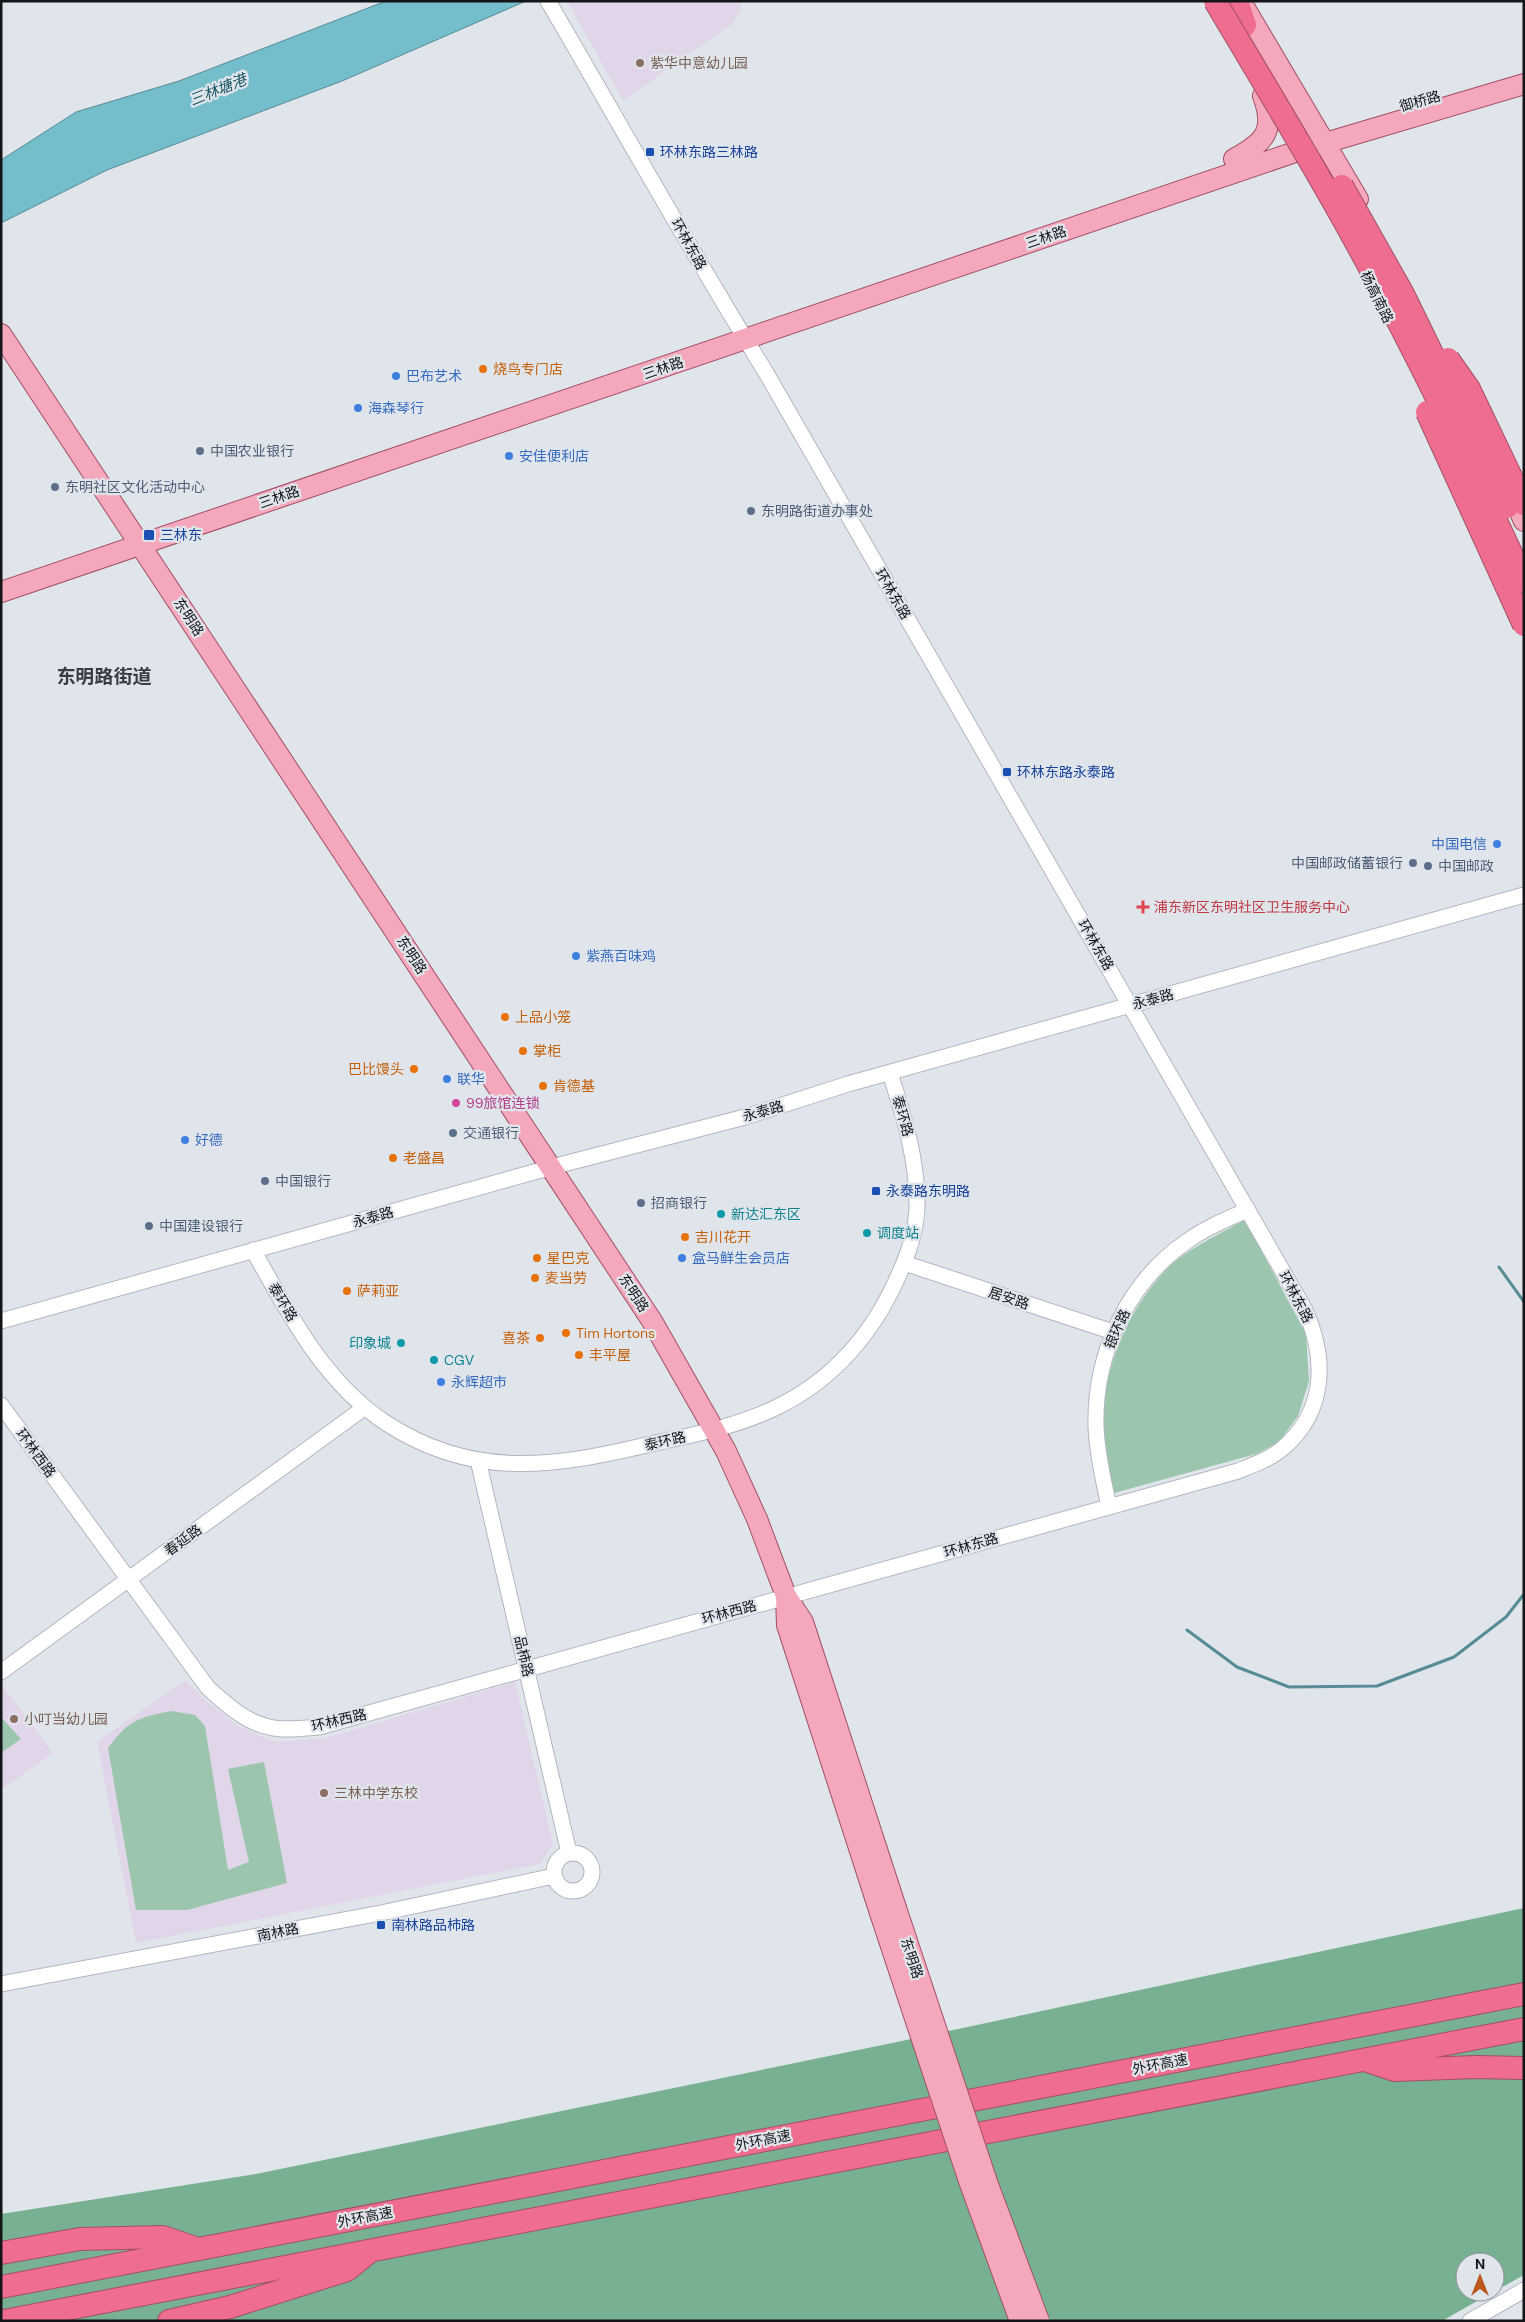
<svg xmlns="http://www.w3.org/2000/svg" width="1525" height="2322" viewBox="0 0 1525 2322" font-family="'DM Sans','Noto Sans SC',sans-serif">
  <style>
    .education { fill: #e1d5ea }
    .green { fill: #9bc5ad }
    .forest { fill: #78b192 }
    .water { fill: #74bdcb; stroke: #578b95 }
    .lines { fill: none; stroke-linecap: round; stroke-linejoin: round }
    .stream { stroke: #578b95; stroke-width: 3 }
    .minor-casing { stroke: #b2b7be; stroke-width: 17 }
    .major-casing { stroke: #a24f65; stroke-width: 22 }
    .highway-casing { stroke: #a24f65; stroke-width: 24 }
    .minor { stroke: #fff; stroke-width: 15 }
    .major { stroke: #f5a8bc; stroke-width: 20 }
    .highway { stroke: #ef6e8f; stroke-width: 22 }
    .major-bridge-casing { stroke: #a24f65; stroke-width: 22; stroke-linecap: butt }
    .highway-bridge-casing { stroke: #a24f65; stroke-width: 24; stroke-linecap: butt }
    .major-bridge { stroke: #f5a8bc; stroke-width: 20 }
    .highway-bridge { stroke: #ef6e8f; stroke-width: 22 }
    .education-dot { fill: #8d6e63; stroke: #e0e5ec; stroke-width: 2 }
    .transit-dot { fill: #1a4fb4; stroke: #e0e5ec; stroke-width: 2 }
    .food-dot { fill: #e8710a; stroke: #e0e5ec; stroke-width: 2 }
    .shop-dot { fill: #3f7fe0; stroke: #e0e5ec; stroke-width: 2 }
    .service-dot { fill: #5c6f8a; stroke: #e0e5ec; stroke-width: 2 }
    .health-dot { fill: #e0444e; stroke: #e0e5ec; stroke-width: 2 }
    .hotel-dot { fill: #d1479c; stroke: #e0e5ec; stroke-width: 2 }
    .culture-dot { fill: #0f9aa8; stroke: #e0e5ec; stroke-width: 2 }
    .labels { text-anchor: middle; stroke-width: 4.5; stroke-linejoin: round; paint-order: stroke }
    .education-label { font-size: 14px; fill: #785e54; stroke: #e0e5ec; text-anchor: start }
    .street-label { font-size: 14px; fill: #141518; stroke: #e0e5ec }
    .transit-label { font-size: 14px; fill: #164399; stroke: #e0e5ec; text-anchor: start }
    .food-label { font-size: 14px; fill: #c56008; stroke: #e0e5ec; text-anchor: start }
    .shop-label { font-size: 14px; fill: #366cbe; stroke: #e0e5ec; text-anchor: start }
    .service-label { font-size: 14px; fill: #4e5e75; stroke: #e0e5ec; text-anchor: start }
    .health-label { font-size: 14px; fill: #be3a42; stroke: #e0e5ec; text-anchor: start }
    .hotel-label { font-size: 14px; fill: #b23c85; stroke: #e0e5ec; text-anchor: start }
    .culture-label { font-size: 14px; fill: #0d838f; stroke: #e0e5ec; text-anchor: start }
    .water-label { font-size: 15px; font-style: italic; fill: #175560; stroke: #e0e5ec }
    .district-label { font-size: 19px; font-weight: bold; fill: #383b42; stroke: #e0e5ec }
  </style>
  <rect width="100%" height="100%" fill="#e0e5ec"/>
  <path class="education" d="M 567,1 L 739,1 L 742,7 L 732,24 L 623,101 Z
    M 185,1680 L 205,1700 L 238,1726 L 275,1742 L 326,1738 L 515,1682 L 553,1844 L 540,1864 L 136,1943 L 97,1742 Z
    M 1,1684 L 53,1753 L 1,1790 Z"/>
  <path class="green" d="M 1245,1220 L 1306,1334 L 1309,1381 L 1298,1416 L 1279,1442 L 1256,1454 L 1114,1493 C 1111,1480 1107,1466 1105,1453 C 1096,1386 1121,1316 1168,1268 C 1186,1250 1221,1233 1245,1220 Z
    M 171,1711 L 195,1715 L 205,1726 L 228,1870 L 249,1862 L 228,1769 L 264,1762 L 287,1883 L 187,1910 L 136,1910 L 108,1748 C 129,1720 137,1718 171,1711 Z
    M 1,1717 L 21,1739 L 1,1753 Z"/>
  <path class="forest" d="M 1524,1908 L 1524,2275 L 1495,2291 L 1495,2262 L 1465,2262 L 1465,2292 L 1493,2292 L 1442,2321 L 1,2321 L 1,2214 L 256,2174 L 897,2042 Z"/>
  <path class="water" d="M 386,1 L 526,1 L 342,81 L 107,170 L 1,223 L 1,160 L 76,112 L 179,81 Z"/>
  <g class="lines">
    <path class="stream" d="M 1499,1267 L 1524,1302
      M 1187,1630 L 1237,1667 L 1289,1687 L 1377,1686 L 1454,1657 L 1506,1617 L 1524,1594"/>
    <g class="minor-casing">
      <path id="minor" d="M 253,1250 C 288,1312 324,1383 386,1423 C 470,1478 550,1468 642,1446 C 687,1436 733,1428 775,1408 C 834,1380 875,1331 900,1272 C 909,1252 916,1229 917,1208 C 918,1161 904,1117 890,1073
        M 904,1263 L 1113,1332
        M 1,1321 L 552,1167 L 745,1117 L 848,1084 L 1524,895
        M 1,1405 L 208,1688 C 226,1704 245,1722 269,1727 C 284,1731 304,1728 319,1727 L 1238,1471 C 1253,1465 1270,1459 1283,1448 C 1326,1411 1327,1359 1305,1310 L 765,371 C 690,250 620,124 548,1
        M 478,1460 L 569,1853
        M 1109,1506 C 1103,1480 1097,1453 1096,1427 C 1094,1355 1127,1283 1186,1242 C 1205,1228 1227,1219 1248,1210
        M 1,1672 L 364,1408
        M554 1872a19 19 0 1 1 38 0a19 19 0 1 1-38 0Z
        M 1,1984 L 381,1913 L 554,1876
        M 1470,2321 L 1524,2290"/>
    </g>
    <g class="major-casing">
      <path id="major" d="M 1243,5 L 1358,199
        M 1234,159 C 1265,142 1276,131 1263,96
        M 1,334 L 652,1321 L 726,1451 L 757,1519 L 786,1596 L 803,1622 L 896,1908
        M 1510,491 L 1524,521
        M 1,592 L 1298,151 L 1524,84
        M 786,1596 L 787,1625 L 880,1913"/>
    </g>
    <g class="highway-casing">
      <path id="highway" d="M 1237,1 L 1245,25
        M 1365,2060 L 1395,2070 L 1476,2067 L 1524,2068
        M 1,2253 L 80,2239 L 163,2237 L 198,2249
        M 1,2287 L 1524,1994
        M 4,2321 L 1524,2029
        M 169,2321 L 230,2307 L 347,2270 L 368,2253"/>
    </g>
    <use href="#minor" class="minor"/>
    <use href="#major" class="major"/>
    <use href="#highway" class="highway"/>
    <g class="major-bridge-casing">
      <path id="major-bridge" d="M 896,1908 L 987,2182 L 1039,2321
        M 880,1913 L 969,2181 L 1020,2321"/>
    </g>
    <g class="highway-bridge-casing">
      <path id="highway-bridge" d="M 1215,1 C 1263,82 1313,163 1358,246 C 1418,355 1472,468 1524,581
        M 1342,186 L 1403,294 L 1507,507
        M 1448,359 L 1469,389 L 1524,504
        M 1427,412 L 1524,625"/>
    </g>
    <use href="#major-bridge" class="major-bridge"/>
    <use href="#highway-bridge" class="highway-bridge"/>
  </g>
  <g class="education-dot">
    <circle cx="640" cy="63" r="5"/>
    <circle cx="14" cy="1719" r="5"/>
    <circle cx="324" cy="1793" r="5"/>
  </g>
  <g class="transit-dot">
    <rect x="645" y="147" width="10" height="10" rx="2.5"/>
    <rect x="143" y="529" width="12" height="12" rx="2.5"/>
    <rect x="1002" y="767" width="10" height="10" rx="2.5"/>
    <rect x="871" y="1186" width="10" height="10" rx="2.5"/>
    <rect x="376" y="1920" width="10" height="10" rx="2.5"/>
  </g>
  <g class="food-dot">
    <circle cx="483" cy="369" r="5"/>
    <circle cx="505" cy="1017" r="5"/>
    <circle cx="523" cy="1051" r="5"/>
    <circle cx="414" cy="1069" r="5"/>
    <circle cx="543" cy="1086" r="5"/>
    <circle cx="393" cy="1158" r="5"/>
    <circle cx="685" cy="1237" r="5"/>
    <circle cx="537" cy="1258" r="5"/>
    <circle cx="535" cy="1278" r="5"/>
    <circle cx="347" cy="1291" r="5"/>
    <circle cx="566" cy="1333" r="5"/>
    <circle cx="540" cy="1338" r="5"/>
    <circle cx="579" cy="1355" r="5"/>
  </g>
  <g class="shop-dot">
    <circle cx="396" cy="376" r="5"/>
    <circle cx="358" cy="408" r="5"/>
    <circle cx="509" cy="456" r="5"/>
    <circle cx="1497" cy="844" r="5"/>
    <circle cx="576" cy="956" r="5"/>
    <circle cx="447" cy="1079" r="5"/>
    <circle cx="185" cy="1140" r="5"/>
    <circle cx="682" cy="1258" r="5"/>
    <circle cx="441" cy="1382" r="5"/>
  </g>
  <g class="service-dot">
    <circle cx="200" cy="451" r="5"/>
    <circle cx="55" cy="487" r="5"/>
    <circle cx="751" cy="511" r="5"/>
    <circle cx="1413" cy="863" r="5"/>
    <circle cx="1428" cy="866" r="5"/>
    <circle cx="453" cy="1133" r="5"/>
    <circle cx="265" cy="1181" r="5"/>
    <circle cx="641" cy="1203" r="5"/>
    <circle cx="149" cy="1226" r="5"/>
  </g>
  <path class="health-dot" d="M1140.5 899.5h5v5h5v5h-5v5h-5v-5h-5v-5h5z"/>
  <circle class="hotel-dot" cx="456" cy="1103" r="5"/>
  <g class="culture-dot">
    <circle cx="721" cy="1214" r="5"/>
    <circle cx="867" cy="1233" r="5"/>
    <circle cx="401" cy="1343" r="5"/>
    <circle cx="434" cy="1360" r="5"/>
  </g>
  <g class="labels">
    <g class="education-label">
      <text x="650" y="68">紫华中意幼儿园</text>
      <text x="24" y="1724">小叮当幼儿园</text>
      <text x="334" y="1798">三林中学东校</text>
    </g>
    <g class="street-label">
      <text transform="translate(1420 101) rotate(-16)" y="5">御桥路</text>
      <text transform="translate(1046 237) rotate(-19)" y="5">三林路</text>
      <text transform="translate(689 244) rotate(61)" y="5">环林东路</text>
      <text transform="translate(1377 297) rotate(64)" y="5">杨高南路</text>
      <text transform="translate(663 368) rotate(-19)" y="5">三林路</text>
      <text transform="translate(279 497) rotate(-19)" y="5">三林路</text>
      <text transform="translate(893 594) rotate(60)" y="5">环林东路</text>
      <text transform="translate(189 617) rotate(57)" y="5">东明路</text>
      <text transform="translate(1096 945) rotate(60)" y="5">环林东路</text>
      <text transform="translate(412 955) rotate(57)" y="5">东明路</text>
      <text transform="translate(1153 999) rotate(-15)" y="5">永泰路</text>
      <text transform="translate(763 1111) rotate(-16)" y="5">永泰路</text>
      <text transform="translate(903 1116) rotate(74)" y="5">泰环路</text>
      <text transform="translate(373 1217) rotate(-16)" y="5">永泰路</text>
      <text transform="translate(634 1293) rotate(57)" y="5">东明路</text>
      <text transform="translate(1296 1297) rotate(62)" y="5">环林东路</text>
      <text transform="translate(1009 1298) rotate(18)" y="5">居安路</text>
      <text transform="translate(283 1302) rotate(59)" y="5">泰环路</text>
      <text transform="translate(1117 1329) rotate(-66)" y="5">银环路</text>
      <text transform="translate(665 1441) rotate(-13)" y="5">泰环路</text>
      <text transform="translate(36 1453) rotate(54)" y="5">环林西路</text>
      <text transform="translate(183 1540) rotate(-36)" y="5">春延路</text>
      <text transform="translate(971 1545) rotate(-16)" y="5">环林东路</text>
      <text transform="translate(729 1612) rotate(-15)" y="5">环林西路</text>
      <text transform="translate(524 1656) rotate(77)" y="5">品柿路</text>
      <text transform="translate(339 1720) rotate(-13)" y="5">环林西路</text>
      <text transform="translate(278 1932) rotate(-11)" y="5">南林路</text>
      <text transform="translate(912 1958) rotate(72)" y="5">东明路</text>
      <text transform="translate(1160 2064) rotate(-11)" y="5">外环高速</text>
      <text transform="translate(763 2140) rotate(-11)" y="5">外环高速</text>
      <text transform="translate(365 2217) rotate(-11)" y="5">外环高速</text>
    </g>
    <g class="transit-label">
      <text x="660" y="157">环林东路三林路</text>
      <text x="160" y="540">三林东</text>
      <text x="1017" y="777">环林东路永泰路</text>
      <text x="886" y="1196">永泰路东明路</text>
      <text x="391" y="1930">南林路品柿路</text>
    </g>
    <g class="food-label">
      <text x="493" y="374">烧鸟专门店</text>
      <text x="515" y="1022">上品小笼</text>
      <text x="533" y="1056">掌柜</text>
      <text x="404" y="1074" text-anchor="end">巴比馒头</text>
      <text x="553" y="1091">肯德基</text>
      <text x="403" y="1163">老盛昌</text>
      <text x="695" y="1242">吉川花开</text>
      <text x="547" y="1263">星巴克</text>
      <text x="545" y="1283">麦当劳</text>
      <text x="357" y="1296">萨莉亚</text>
      <text x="576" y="1338">Tim Hortons</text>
      <text x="530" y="1343" text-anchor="end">喜茶</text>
      <text x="589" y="1360">丰平屋</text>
    </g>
    <g class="shop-label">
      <text x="406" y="381">巴布艺术</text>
      <text x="368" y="413">海森琴行</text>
      <text x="519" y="461">安佳便利店</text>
      <text x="1487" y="849" text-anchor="end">中国电信</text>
      <text x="586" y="961">紫燕百味鸡</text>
      <text x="457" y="1084">联华</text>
      <text x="195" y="1145">好德</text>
      <text x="692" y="1263">盒马鲜生会员店</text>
      <text x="451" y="1387">永辉超市</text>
    </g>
    <g class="service-label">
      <text x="210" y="456">中国农业银行</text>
      <text x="65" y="492">东明社区文化活动中心</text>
      <text x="761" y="516">东明路街道办事处</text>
      <text x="1403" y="868" text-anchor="end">中国邮政储蓄银行</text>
      <text x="1438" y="871">中国邮政</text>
      <text x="463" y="1138">交通银行</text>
      <text x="275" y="1186">中国银行</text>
      <text x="651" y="1208">招商银行</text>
      <text x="159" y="1231">中国建设银行</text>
    </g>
    <g class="health-label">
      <text x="1154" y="912">浦东新区东明社区卫生服务中心</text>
    </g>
    <g class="hotel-label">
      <text x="466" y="1108">99旅馆连锁</text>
    </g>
    <g class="culture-label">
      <text x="731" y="1219">新达汇东区</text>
      <text x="877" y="1238">调度站</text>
      <text x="391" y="1348" text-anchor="end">印象城</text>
      <text x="444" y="1365">CGV</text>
    </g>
    <g class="water-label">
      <text transform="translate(218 90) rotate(-22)" y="5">三林塘港</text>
    </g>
    <g class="district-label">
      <text x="104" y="683">东明路街道</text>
    </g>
  </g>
  <rect width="1525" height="2322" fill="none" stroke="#141518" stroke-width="5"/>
  <g transform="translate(1480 2277)"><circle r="24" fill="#e0e5ec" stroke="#8e9297"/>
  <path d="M0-4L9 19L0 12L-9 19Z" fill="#ba581d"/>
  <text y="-8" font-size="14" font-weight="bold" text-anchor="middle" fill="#141518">N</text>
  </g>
</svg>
